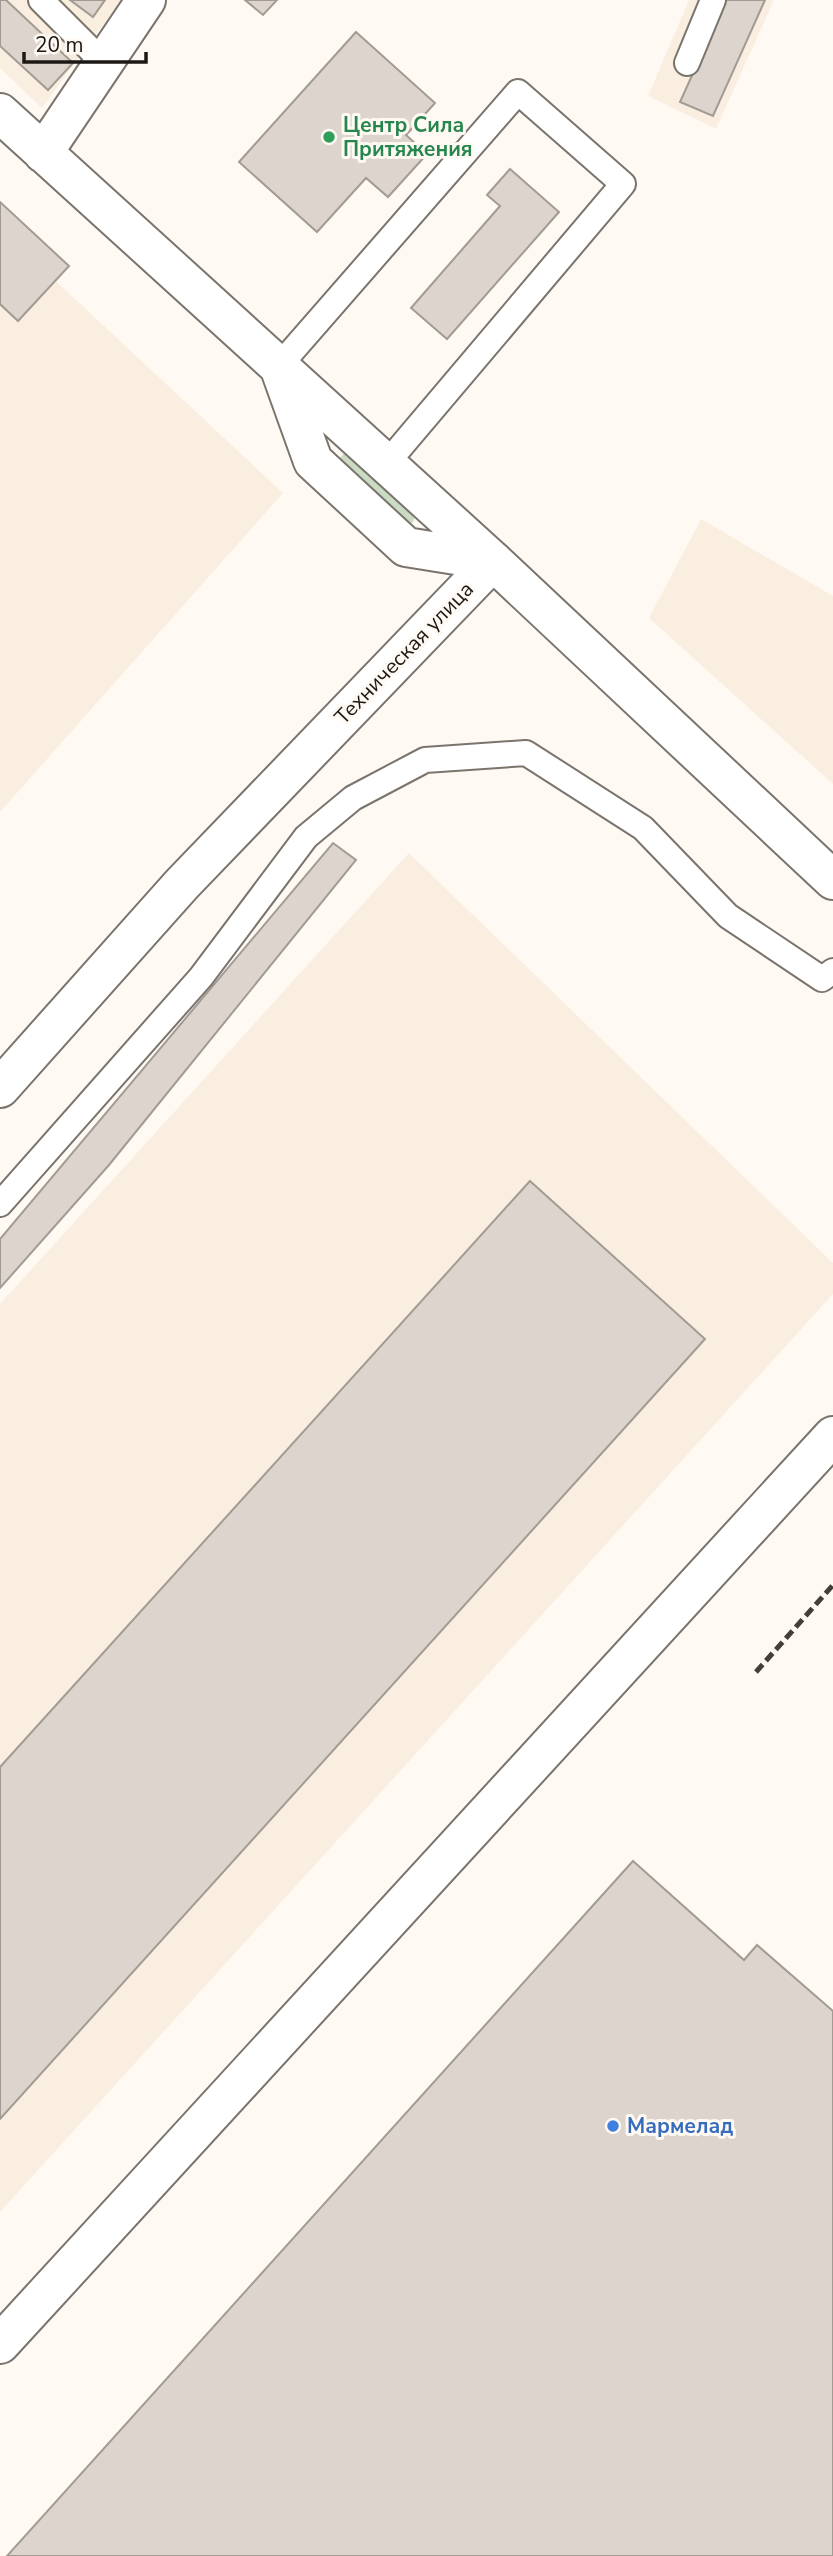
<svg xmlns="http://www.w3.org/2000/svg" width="833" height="2556" viewBox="0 0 833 2556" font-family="'Nunito Sans',sans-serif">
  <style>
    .built { fill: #faeee0 }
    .green { fill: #cadcc4 }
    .building { fill: #dcd4cd; stroke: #a29b94; stroke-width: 2 }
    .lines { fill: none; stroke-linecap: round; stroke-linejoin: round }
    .service-casing { stroke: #7a746d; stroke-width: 28 }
    .minor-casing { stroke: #7a746d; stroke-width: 42 }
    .tertiary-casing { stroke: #7a746d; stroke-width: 42 }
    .service { stroke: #fff; stroke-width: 24 }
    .minor { stroke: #fff; stroke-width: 38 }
    .tertiary { stroke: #fff; stroke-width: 38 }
    .rail { stroke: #413e3b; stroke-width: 5; stroke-dasharray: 10 5; stroke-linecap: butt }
    .leisure-dot { fill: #2e9e5b; stroke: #fff9f3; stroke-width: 2.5 }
    .shop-dot { fill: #3f7fe0; stroke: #fff9f3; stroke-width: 2.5 }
    .labels { text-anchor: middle; stroke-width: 6; stroke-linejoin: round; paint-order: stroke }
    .leisure-label { font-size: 21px; font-weight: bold; fill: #27864d; stroke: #fff9f3; text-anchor: start }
    .street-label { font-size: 21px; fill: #1b1816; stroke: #fff9f3 }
    .shop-label { font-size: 21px; font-weight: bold; fill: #366cbe; stroke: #fff9f3; text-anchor: start }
  </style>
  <rect width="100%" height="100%" fill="#fff9f3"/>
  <path class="built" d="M 0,0 L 121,0 L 42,108 L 0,68 Z
    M 689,0 L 774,0 L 716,129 L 648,96 Z
    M 0,229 L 283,493 L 0,812 Z
    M 701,519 L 833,596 L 833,784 L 649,618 Z
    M 409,853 L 833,1263 L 833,1294 L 0,2212 L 0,1304 Z"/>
  <path class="green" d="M 348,449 L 416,513 L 413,522 L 406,525 L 340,465 L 340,458 Z"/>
  <path class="building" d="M 0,0 L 6,0 L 73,63 L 48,90 L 0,46 Z
    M 70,0 L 105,0 L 93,17 Z
    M 245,0 L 277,0 L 263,15 Z
    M 726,0 L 765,0 L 713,116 L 680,102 Z
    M 356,32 L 435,103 L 406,135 L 427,154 L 388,197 L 366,178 L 317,232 L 239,162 Z
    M 510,169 L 559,212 L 447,339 L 411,308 L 500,206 L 487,195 Z
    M 0,202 L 69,266 L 18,321 L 0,304 Z
    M 333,843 L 356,860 L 109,1165 L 0,1288 L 0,1239 Z
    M 530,1181 L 705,1339 L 0,2119 L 0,1767 Z
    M 633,1861 L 744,1960 L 757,1945 L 833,2011 L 833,2556 L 7,2556 Z"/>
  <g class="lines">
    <g class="service-casing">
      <path id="service" d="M 41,0 L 104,63
        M 687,63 L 713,0
        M 279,366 L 518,92 L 623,184 L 387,463
        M 0,1204 L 201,977 L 306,837 L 353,798 L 425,760 L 526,753 L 643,828 L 728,916 L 822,979 L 833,971"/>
    </g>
    <g class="minor-casing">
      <path id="minor" d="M 0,113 L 493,561
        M 43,153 L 146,0
        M 280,369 L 313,461 L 406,547 L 493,561
        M 0,2344 L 833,1436"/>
    </g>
    <g class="tertiary-casing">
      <path id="tertiary" d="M 0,1088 L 182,884 L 493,561 L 833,880"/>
    </g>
    <use href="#service" class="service"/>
    <use href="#minor" class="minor"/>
    <use href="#tertiary" class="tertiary"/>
    <path class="rail" d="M 756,1672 L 833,1585"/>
  </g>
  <circle class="leisure-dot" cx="329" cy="137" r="7"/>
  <circle class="shop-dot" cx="613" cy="2126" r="7"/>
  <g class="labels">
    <g class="leisure-label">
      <text x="343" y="132">Центр Сила<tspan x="343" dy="24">Притяжения</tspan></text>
    </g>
    <g class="street-label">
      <text transform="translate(404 653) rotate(-46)" y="7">Техническая улица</text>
    </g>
    <g class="shop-label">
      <text x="627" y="2133">Мармелад</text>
    </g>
  </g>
  <path d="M24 52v10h122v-10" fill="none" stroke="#1b1816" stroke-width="3.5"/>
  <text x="35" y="52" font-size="21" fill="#1b1816" stroke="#fff9f3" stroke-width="5" paint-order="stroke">20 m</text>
</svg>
